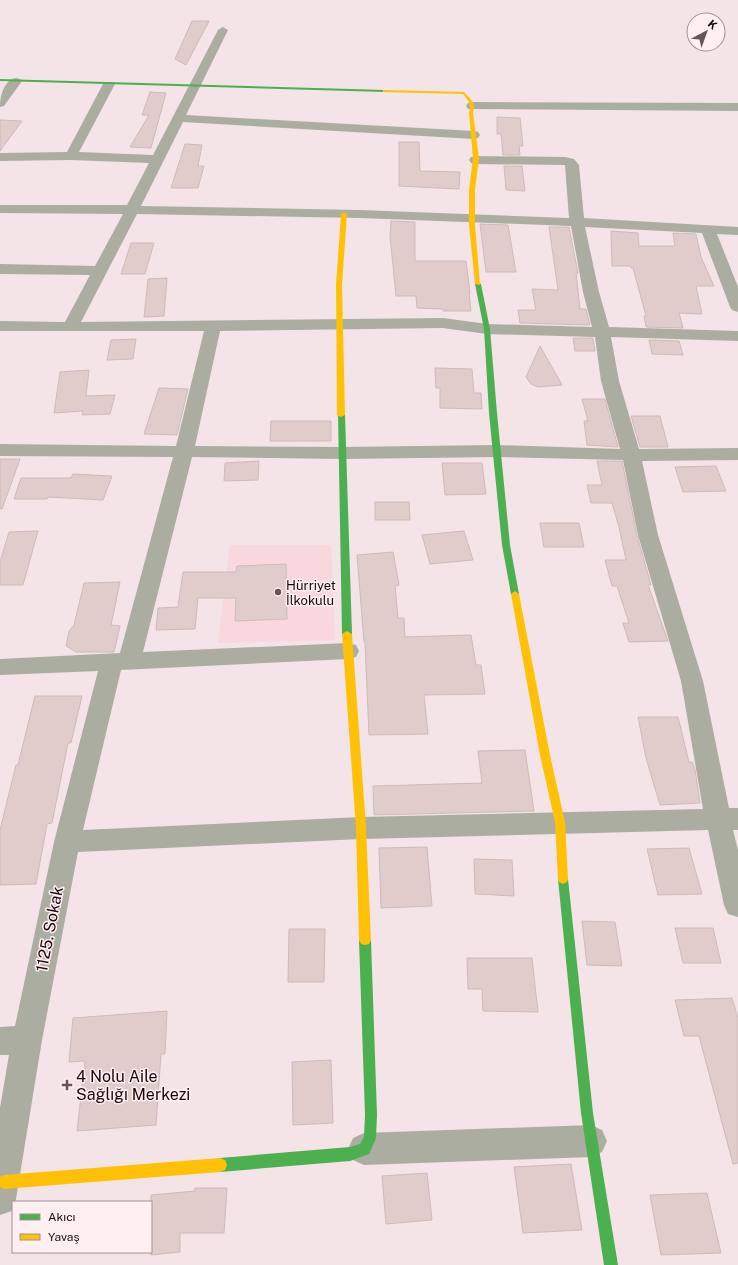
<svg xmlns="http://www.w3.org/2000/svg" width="738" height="1265" viewBox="0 0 738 1265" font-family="'Public Sans',sans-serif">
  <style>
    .built { fill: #f8d7dd }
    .building { fill: #e0cccb; stroke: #cebaba }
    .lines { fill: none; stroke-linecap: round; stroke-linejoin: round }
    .street { fill: #abada1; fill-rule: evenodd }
    .fast { fill: #4caf50; fill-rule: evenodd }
    .slow { fill: #ffc107; fill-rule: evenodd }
    .poi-dot { fill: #685458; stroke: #feeff1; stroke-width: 1.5 }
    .labels { text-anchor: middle; stroke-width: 3; stroke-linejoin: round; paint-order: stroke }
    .poi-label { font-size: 13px; fill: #1c060b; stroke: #feeff1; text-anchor: start }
    .near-street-label { font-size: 16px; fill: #1c060b; stroke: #feeff1 }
    .near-poi-label { font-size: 16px; fill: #1c060b; stroke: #feeff1; text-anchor: start }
  </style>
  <rect width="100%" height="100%" fill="#f4e4e7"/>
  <path class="built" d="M 230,545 L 331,545 L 335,640 L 218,643 Z"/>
  <path class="building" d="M 192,21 L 209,21 L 186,65 L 175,59 Z
    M 150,92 L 166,93 L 151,148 L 130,147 L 149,115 L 142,115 Z
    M 497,117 L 520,118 L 523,146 L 519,146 L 520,155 L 503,155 L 501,134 L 497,134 Z
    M 0,120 L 22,121 L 0,151 Z
    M 399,142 L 419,142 L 420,171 L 460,172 L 459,189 L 399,186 Z
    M 185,144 L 202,145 L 198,166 L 204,166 L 198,188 L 171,188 Z
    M 504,166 L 522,166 L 525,191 L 506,190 Z
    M 391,221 L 415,222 L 415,261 L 466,261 L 470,293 L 469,293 L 471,311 L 443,311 L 443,309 L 417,308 L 416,296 L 396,296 L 390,236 Z
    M 480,224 L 508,225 L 516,272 L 486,272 Z
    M 549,227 L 569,227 L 578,273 L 576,273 L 580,309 L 586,309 L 590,325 L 520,323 L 518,310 L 536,310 L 532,289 L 558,290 Z
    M 611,231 L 638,233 L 639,246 L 675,246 L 673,233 L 696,234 L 701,257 L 714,286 L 696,286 L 702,314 L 679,313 L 683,328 L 646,327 L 644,316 L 646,316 L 633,268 L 631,268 L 630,266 L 612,266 Z
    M 131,243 L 154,243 L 145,274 L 121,274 Z
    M 167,278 L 164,316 L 144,317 L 148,279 Z
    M 573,338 L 593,338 L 595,351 L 575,351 Z
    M 136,339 L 133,359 L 107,360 L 111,340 Z
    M 649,340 L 679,341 L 683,355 L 652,354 Z
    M 540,346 L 562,385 L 538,387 L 531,384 L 526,377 Z
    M 435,368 L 472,369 L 474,393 L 481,393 L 482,409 L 440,408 L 440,388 L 436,388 Z
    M 89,370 L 86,396 L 115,395 L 110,414 L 82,415 L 83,411 L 54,413 L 60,372 Z
    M 159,388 L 188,389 L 177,435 L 144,434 Z
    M 582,399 L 605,399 L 618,447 L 587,445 L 584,421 L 588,421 Z
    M 631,416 L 660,416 L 668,447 L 640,447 Z
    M 271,421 L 331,421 L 331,441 L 270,441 Z
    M 0,459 L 20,459 L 2,509 L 0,509 Z
    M 259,461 L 258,480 L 224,481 L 225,463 Z
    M 597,461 L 622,461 L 637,535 L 651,585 L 648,585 L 668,641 L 629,642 L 623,623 L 629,623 L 617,586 L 612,586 L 605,560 L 626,560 L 619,527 L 612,503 L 591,503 L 587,485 L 602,485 Z
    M 442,463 L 482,463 L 486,494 L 445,495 Z
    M 716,466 L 726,491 L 683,492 L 675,467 Z
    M 73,474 L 112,476 L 103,500 L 48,497 L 47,499 L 14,499 L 21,478 L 71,478 Z
    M 375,502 L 409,502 L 410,520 L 375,520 Z
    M 540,523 L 579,523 L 584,547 L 544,547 Z
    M 38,531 L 23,585 L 0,585 L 0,562 L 9,532 Z
    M 464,531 L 473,560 L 430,564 L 422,535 Z
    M 393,552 L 399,585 L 395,586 L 398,618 L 404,618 L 405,637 L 471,635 L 476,665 L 481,665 L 485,694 L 424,695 L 428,734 L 369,735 L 365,642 L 364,642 L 357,555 Z
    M 286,564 L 287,619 L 235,621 L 236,598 L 198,598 L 195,629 L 156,630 L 158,608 L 178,607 L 183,572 L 236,572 L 237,566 Z
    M 120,582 L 111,625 L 120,626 L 114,652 L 76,652 L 66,646 L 69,631 L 74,625 L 84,583 Z
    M 35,696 L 82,696 L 71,743 L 68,743 L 52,823 L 47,824 L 36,884 L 0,885 L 0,830 L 16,765 L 18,765 Z
    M 638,717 L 678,717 L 689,762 L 692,762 L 695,769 L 700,803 L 660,805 L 646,758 Z
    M 525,750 L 534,811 L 374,815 L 373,786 L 482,783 L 478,751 Z
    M 427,847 L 432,906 L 381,908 L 379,848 Z
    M 689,848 L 702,894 L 658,895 L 647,849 Z
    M 474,859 L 512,860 L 514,896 L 475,894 Z
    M 582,921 L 615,922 L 622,966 L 587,965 Z
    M 675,928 L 713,928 L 721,963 L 683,963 Z
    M 289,929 L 325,929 L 324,982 L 288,982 Z
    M 467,958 L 532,958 L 538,1012 L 483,1011 L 482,989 L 468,989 Z
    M 732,998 L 738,1018 L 738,1163 L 733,1164 L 699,1036 L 684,1036 L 675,1000 Z
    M 167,1011 L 165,1054 L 161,1054 L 156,1125 L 77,1131 L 85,1061 L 69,1062 L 73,1018 Z
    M 331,1060 L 333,1123 L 293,1125 L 292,1062 Z
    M 571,1164 L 582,1230 L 523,1233 L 514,1167 Z
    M 427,1173 L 432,1220 L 386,1224 L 382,1176 Z
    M 195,1188 L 227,1188 L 224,1233 L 180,1233 L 180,1252 L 151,1255 L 151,1195 L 195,1191 Z
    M 707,1193 L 721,1253 L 661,1255 L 650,1195 Z"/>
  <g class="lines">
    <path class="street" d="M 223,27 L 228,30 L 186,115 L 474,131 L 478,132 L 480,135 L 478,138 L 474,139 L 183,122 L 141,206 L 360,210 L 569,218 L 565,165 L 476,164 L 471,163 L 469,160 L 471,157 L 476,156 L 565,157 L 574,159 L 579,165 L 584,218 L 738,227 L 738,235 L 717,234 L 738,287 L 738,312 L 732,310 L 730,307 L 702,233 L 585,227 L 599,292 L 609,327 L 738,331 L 738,341 L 611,337 L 619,381 L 639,449 L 738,448 L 738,460 L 642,461 L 658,535 L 703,681 L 729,808 L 738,808 L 738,830 L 733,830 L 738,850 L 738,917 L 728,914 L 724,905 L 708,830 L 361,839 L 78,852 L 42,1040 L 16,1199 L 15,1202 L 13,1202 L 12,1211 L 0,1215 L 0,1108 L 9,1055 L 0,1055 L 0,1027 L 15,1026 L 54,842 L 98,671 L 0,675 L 0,659 L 120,653 L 173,457 L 0,456 L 0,444 L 176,446 L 204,331 L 0,331 L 0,321 L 65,322 L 90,275 L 0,274 L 0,264 L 95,266 L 123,214 L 0,213 L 0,205 L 127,205 L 149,163 L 71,160 L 0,161 L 0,153 L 67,152 L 103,84 L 105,82 L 113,82 L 115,84 L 79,152 L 153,155 L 218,30 ZM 137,214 L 360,218 L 571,226 L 583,292 L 592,327 L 487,324 L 443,318 L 81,322 ZM 443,328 L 487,334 L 595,337 L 601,381 L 620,449 L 497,445 L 342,447 L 195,446 L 220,331 ZM 192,457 L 342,459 L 497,457 L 623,460 L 638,535 L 681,681 L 703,809 L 361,817 L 83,830 L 121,670 L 348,659 L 356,657 L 359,651 L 356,645 L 348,643 L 143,652 Z
      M 16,78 L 20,79 L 22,81 L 4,106 L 0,107 C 0,96 4,80 16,78 Z
      M 472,102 L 738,103 L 738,111 L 468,109 L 466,106 L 468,103 Z
      M 591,1125 L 602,1130 L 607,1141 L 602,1152 L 591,1157 L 364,1165 L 353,1160 L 348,1149 L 353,1138 L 364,1133 Z"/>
    <path class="fast" d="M 0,79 L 385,90 L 387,91 L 385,92 L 0,81 Z
      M 478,282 L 481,284 L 490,329 L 497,413 L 510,545 L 519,594 L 515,597 L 511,594 L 502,545 L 489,413 L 484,329 L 475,284 Z
      M 338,413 L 344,413 L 345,415 L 352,634 L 347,637 L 342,634 Z
      M 563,874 L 567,876 L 568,879 L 593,1113 L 618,1265 L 604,1265 L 581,1113 L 558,879 L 559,876 Z
      M 365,935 L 369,936 L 371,940 L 377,1115 L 376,1138 L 369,1154 L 350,1161 L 220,1172 L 215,1170 L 213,1165 L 215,1160 L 220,1158 L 350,1147 L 360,1144 L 364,1137 L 365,1115 L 359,940 L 361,936 Z"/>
    <path class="slow" d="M 385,90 L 464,92 L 473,102 L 474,107 L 473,113 L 479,158 L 475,190 L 475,225 L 480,285 L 475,284 L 469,225 L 469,190 L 473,158 L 469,113 L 470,107 L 469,102 L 463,94 L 383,92 L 383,90 Z
      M 344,212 L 347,214 L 342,285 L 345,415 L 341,417 L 337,415 L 336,285 L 341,214 Z
      M 515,591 L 519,594 L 550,755 L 565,822 L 568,879 L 567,882 L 563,884 L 559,882 L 558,879 L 555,822 L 540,755 L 511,594 Z
      M 347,631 L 352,634 L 366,828 L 371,940 L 369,944 L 365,945 L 361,944 L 359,940 L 356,828 L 342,634 Z
      M 220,1158 L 225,1160 L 227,1165 L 225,1170 L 220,1172 L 4,1189 L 0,1187 L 0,1177 L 4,1175 Z"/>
  </g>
  <g class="poi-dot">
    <circle cx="278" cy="592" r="4"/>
    <path d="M65 1079h4v4h4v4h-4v4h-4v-4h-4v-4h4z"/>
  </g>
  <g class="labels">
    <g class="poi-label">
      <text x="286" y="590">Hürriyet<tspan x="286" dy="15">İlkokulu</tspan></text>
    </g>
    <g class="near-street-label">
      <text transform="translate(49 929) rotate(-79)" y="6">1125. Sokak</text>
    </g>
    <g class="near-poi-label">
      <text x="76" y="1082">4 Nolu Aile<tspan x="76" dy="18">Sağlığı Merkezi</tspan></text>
    </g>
  </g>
  <rect x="12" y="1201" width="140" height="52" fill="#feeff1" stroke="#a49295"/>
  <rect x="20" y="1214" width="20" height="6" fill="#4caf50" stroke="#a49295"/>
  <text x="48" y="1221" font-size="12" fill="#1c060b">Akıcı</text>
  <rect x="20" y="1234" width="20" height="6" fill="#ffc107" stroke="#a49295"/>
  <text x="48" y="1241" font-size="12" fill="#1c060b">Yavaş</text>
  <g transform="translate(706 32) rotate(41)"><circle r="19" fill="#feeff1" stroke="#a49295"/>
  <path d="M0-3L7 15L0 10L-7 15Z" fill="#685458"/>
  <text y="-6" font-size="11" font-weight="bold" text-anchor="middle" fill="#1c060b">K</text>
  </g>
</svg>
